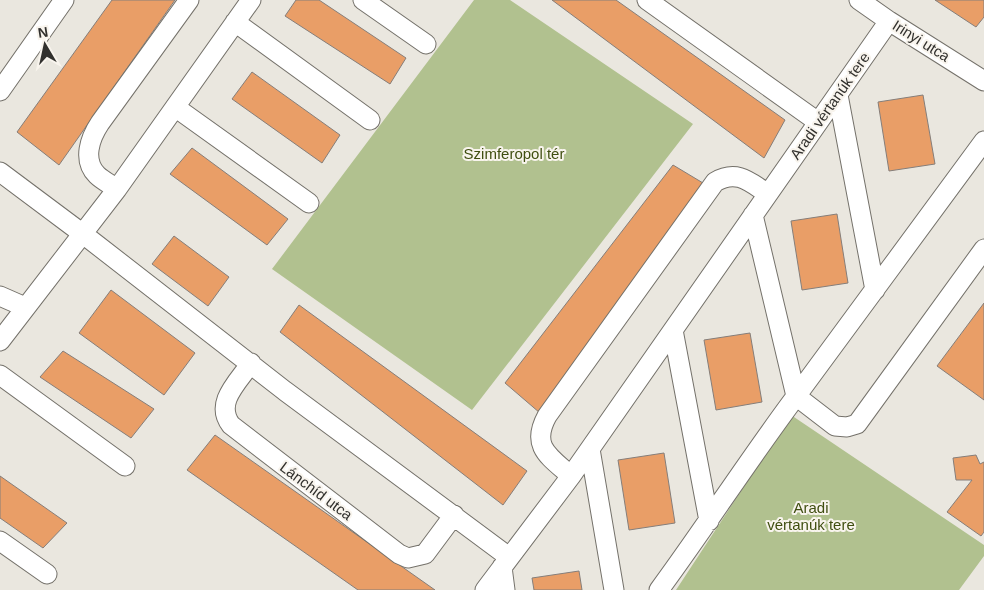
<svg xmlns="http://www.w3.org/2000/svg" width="984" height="590" viewBox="0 0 984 590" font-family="Arial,sans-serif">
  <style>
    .green { fill: #b1c18f }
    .building { fill: #e99e67; stroke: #857e7a }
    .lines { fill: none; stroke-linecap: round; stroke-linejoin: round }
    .minor-casing { stroke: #74716a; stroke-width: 21 }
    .minor { stroke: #fff; stroke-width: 19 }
    .labels { text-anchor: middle; stroke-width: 4; stroke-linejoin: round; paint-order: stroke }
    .street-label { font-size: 15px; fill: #31302d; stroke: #f8f4ed }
    .park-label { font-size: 15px; fill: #3f4e10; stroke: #f8f4ed }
  </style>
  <rect width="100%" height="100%" fill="#eae7df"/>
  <path class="green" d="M 474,0 L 510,0 L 693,124 L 472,410 L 272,269 Z
    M 791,415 L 984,545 L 984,556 L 959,590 L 676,590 Z"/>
  <path class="building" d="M 112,0 L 175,0 L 59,165 L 17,132 Z
    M 296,0 L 319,0 L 406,58 L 390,84 L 285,16 Z
    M 552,0 L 616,0 L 785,120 L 764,158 Z
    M 935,0 L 984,0 L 984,17 L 976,27 Z
    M 252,72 L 340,135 L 322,163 L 232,99 Z
    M 923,95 L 935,164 L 889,171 L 878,102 Z
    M 192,148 L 288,219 L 267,245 L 170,174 Z
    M 673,165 L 708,186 L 540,413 L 505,383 Z
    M 837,214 L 848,283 L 802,290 L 791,221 Z
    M 174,236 L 229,277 L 208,306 L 152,264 Z
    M 111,290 L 195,353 L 164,395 L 79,333 Z
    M 984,303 L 984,400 L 937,366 Z
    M 299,305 L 527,471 L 503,505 L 280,332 Z
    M 750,333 L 762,402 L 716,410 L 704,340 Z
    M 63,351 L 154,409 L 131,438 L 40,377 Z
    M 215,435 L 435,590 L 358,590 L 187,470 Z
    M 664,453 L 675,523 L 629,530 L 618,460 Z
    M 976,455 L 980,464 L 984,462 L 984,532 L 981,536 L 947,512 L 972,480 L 956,480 L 953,458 Z
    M 0,476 L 67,523 L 43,548 L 0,518 Z
    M 579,571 L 582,590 L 534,590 L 532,578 Z"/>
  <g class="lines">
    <g class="minor-casing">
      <path id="minor" d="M 363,0 L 426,44
        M 647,0 L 818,122
        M 859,0 L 889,21 L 984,81
        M 235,22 L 370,120
        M 0,91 L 64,0
        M 838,95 L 875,290
        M 175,107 L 309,203
        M 0,172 L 83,234 L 285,391 L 509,557
        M 117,189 C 110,184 102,180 97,175 C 82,160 90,138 100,123 L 189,0
        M 753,215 L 796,396 L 835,426 L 847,427 L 857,424 L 984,249
        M 0,296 L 25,307
        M 673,330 L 709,521
        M 0,341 L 117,189 L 251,0
        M 251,363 C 238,382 214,403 231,425 L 399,554 L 408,558 L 425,554 L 454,515
        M 0,375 L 125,466
        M 590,449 L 614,590
        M 571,476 C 550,457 530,447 547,416 L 715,182 C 737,169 750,182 768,194
        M 0,541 L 47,574
        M 502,567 L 505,590
        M 485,590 L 571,476 L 889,21
        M 659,590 C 706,526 749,459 797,395 C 859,310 922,226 984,141"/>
    </g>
    <use href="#minor" class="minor"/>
  </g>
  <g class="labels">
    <g class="street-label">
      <text transform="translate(921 41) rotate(32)" y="5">Irinyi utca</text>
      <text transform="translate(830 106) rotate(-55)" y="5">Aradi vértanúk tere</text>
      <text transform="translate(316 491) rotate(37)" y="5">Lánchíd utca</text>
    </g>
    <g class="park-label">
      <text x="514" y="159">Szimferopol tér</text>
      <text x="811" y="513">Aradi<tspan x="811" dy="17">vértanúk tere</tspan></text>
    </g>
  </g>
  <g transform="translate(45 45) rotate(351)" stroke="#f8f4ed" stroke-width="4" paint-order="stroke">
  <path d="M0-4L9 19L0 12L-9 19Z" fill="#31302d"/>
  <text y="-8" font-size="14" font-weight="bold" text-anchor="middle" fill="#31302d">N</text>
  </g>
</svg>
